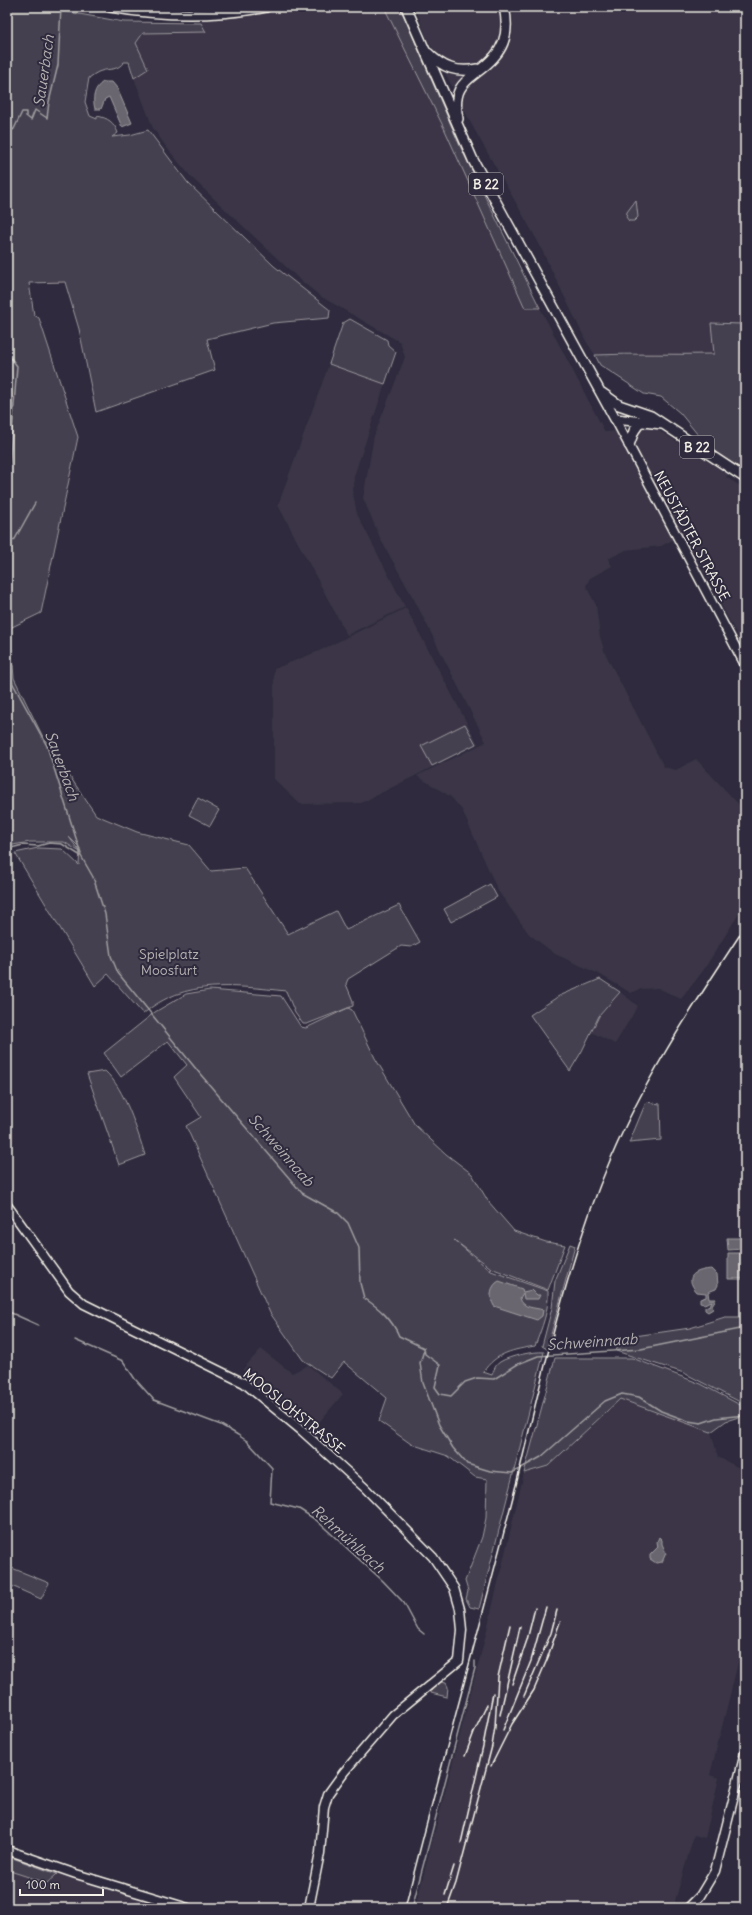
<svg xmlns="http://www.w3.org/2000/svg" width="752" height="1915" viewBox="0 0 752 1915" font-family="Delius,sans-serif">
  <style>
    .built { fill: #3b3647 }
    .green { fill: #454050; stroke: #9c989c }
    .water { fill: #6a6670; stroke: #a19ea0 }
    .lines { fill: none; stroke-linecap: round; stroke-linejoin: round }
    .stream { stroke: #a19ea0; stroke-width: 1.5 }
    .secondary-casing { stroke: #f4f1e8; stroke-width: 11 }
    .primary-casing { stroke: #f4f1e8; stroke-width: 12 }
    .secondary { stroke: #2f2a3d; stroke-width: 8 }
    .primary { stroke: #2f2a3d; stroke-width: 9 }
    .rail { stroke: #f4f1e8; stroke-width: 1.5 }
    .labels { text-anchor: middle; stroke-width: 4; stroke-linejoin: round; paint-order: stroke }
    .shield { fill: #2f2a3d; stroke: #b9b5b5; stroke-width: 1 }
    .shield-label { font-size: 13px; font-weight: bold; fill: #f4f1e8 }
    .street-label { font-size: 14px; fill: #f4f1e8; stroke: #2f2a3d }
    .park-label { font-size: 14px; fill: #b7b3b3; stroke: #2f2a3d }
    .water-label { font-size: 15px; font-style: italic; fill: #b6b2b2; stroke: #2f2a3d }
  </style>
  <rect width="100%" height="100%" fill="#2f2a3d"/>
  <filter id="ink" filterUnits="userSpaceOnUse"><feTurbulence type="fractalNoise" baseFrequency=".025" numOctaves="2"/><feDisplacementMap in="SourceGraphic" scale="8" xChannelSelector="R" yChannelSelector="G"/><feConvolveMatrix kernelMatrix="1 2 1 2 8 2 1 2 1" color-interpolation-filters="sRGB"/></filter>
  <g filter="url(#ink)">
    <path class="built" d="M 139,7 L 384,7 L 536,309 L 540,308 L 605,432 L 640,429 L 648,427 L 658,430 L 728,474 L 726,477 L 745,489 L 745,650 L 684,534 L 661,546 L 626,550 L 608,559 L 612,566 L 590,578 L 586,586 L 596,605 L 600,637 L 605,653 L 664,767 L 676,770 L 696,759 L 745,811 L 745,904 L 703,971 L 681,999 L 658,988 L 641,989 L 631,993 L 599,974 L 555,954 L 529,934 L 498,891 L 462,810 L 451,797 L 417,776 L 486,742 L 416,603 L 381,540 L 363,498 L 374,436 L 405,357 L 400,342 L 320,296 L 298,278 L 191,177 L 167,148 L 153,128 L 134,78 L 148,69 L 136,43 L 143,33 L 206,31 L 201,23 L 200,9 Z
      M 415,7 L 745,7 L 745,415 L 714,354 L 666,356 L 633,353 L 595,355 L 586,341 L 537,240 L 474,129 L 426,36 Z
      M 329,364 L 385,384 L 354,476 L 353,493 L 357,514 L 405,607 L 347,635 L 278,505 Z
      M 406,608 L 478,744 L 361,803 L 300,804 L 274,779 L 274,669 L 319,651 Z
      M 620,992 L 638,1006 L 615,1044 L 591,1032 L 599,1016 Z
      M 261,1349 L 292,1373 L 308,1365 L 343,1394 L 310,1433 L 245,1376 L 243,1369 Z
      M 620,1399 L 711,1432 L 718,1457 L 745,1471 L 745,1635 L 710,1775 L 719,1778 L 705,1838 L 694,1835 L 675,1901 L 678,1907 L 415,1908 L 484,1642 L 524,1473 L 548,1466 Z
      M 7,1855 L 64,1875 L 164,1904 L 163,1908 L 7,1908 Z"/>
    <path class="green" d="M 7,7 L 40,7 L 124,22 L 201,23 L 206,32 L 143,33 L 136,43 L 148,69 L 134,78 L 129,62 L 124,62 C 117,71 111,68 101,71 C 97,72 93,75 89,78 L 85,102 L 90,116 L 97,119 L 97,116 C 108,118 114,122 118,133 L 112,137 L 130,135 L 148,130 L 188,183 L 274,266 L 330,310 L 329,318 L 273,323 L 207,339 L 215,370 L 96,412 L 79,329 L 65,282 L 29,283 L 34,315 L 39,318 L 78,437 L 41,613 L 10,628 L 14,678 L 43,737 L 96,815 L 137,832 L 189,845 L 211,871 L 245,868 L 288,934 L 336,911 L 346,930 L 399,905 L 420,942 L 411,947 L 401,946 L 348,979 L 346,984 L 353,1001 L 353,1006 L 307,1024 L 303,1024 L 295,1013 L 286,991 C 237,986 184,978 143,1014 L 108,974 L 95,986 L 15,853 L 38,848 L 62,849 L 79,865 L 80,848 L 69,837 L 80,852 L 64,842 L 30,842 L 7,846 Z
      M 384,7 L 400,7 L 460,146 L 540,308 L 525,308 L 444,128 Z
      M 636,200 L 638,217 L 634,221 L 629,221 L 626,217 L 627,212 Z
      M 350,319 L 387,340 L 388,345 L 396,352 L 385,384 L 329,364 L 343,323 Z
      M 711,323 L 741,324 L 745,415 L 745,471 L 718,454 L 698,435 L 680,413 L 661,397 L 644,394 L 600,365 L 595,355 C 634,353 674,355 714,354 Z
      M 465,724 L 476,744 L 432,766 L 421,746 Z
      M 198,798 L 219,810 L 210,826 L 189,815 Z
      M 490,884 L 497,897 L 451,922 L 444,909 Z
      M 600,979 L 620,992 L 599,1016 L 582,1051 L 570,1071 L 530,1015 L 559,996 Z
      M 210,990 L 281,996 L 301,1027 L 306,1028 L 348,1008 L 352,1010 L 375,1058 L 415,1125 L 446,1154 L 472,1174 L 488,1201 L 514,1231 L 546,1242 L 565,1245 L 548,1290 L 491,1268 L 454,1240 L 491,1271 L 548,1291 C 549,1311 542,1327 535,1346 C 513,1350 497,1352 483,1372 L 492,1375 C 494,1370 495,1365 500,1362 C 509,1356 534,1351 544,1352 L 479,1609 L 470,1607 L 466,1599 L 468,1591 L 465,1581 L 482,1537 L 486,1518 L 487,1479 L 475,1477 L 448,1456 L 411,1444 L 379,1421 L 387,1398 L 344,1362 L 331,1378 L 303,1360 L 270,1313 L 186,1126 L 201,1117 L 174,1077 L 187,1065 L 168,1041 L 121,1077 L 104,1053 L 155,1012 L 186,994 Z
      M 105,1071 C 125,1089 137,1130 145,1155 L 119,1165 L 87,1074 Z
      M 646,1102 L 660,1104 L 661,1140 L 629,1143 Z
      M 570,1244 L 575,1246 L 547,1349 L 542,1346 L 552,1308 L 555,1281 Z
      M 725,1317 L 745,1317 L 745,1402 L 742,1403 L 684,1373 L 616,1351 L 621,1338 L 690,1328 Z
      M 555,1358 L 632,1358 L 701,1384 L 742,1406 L 745,1405 L 745,1415 L 726,1421 L 711,1432 L 620,1399 L 548,1466 L 524,1473 Z
      M 7,1566 L 49,1583 L 41,1599 L 7,1584 Z
      M 441,1682 L 446,1683 L 448,1687 L 447,1697 L 431,1693 L 432,1688 Z
      M 7,1856 L 57,1874 L 47,1883 L 7,1870 Z"/>
    <path class="water" d="M 103,82 L 112,82 L 117,88 L 132,123 L 122,127 L 109,97 L 105,99 L 101,109 L 95,109 C 92,98 94,88 103,82 Z
      M 727,1238 L 744,1238 L 744,1249 L 728,1250 Z
      M 728,1253 L 745,1253 L 745,1279 L 728,1279 Z
      M 712,1269 L 717,1274 L 718,1285 L 716,1289 L 708,1292 L 709,1299 L 716,1299 L 712,1305 L 713,1309 L 708,1312 L 705,1310 L 705,1307 L 710,1305 L 712,1301 L 704,1304 L 700,1303 L 700,1299 L 706,1297 L 706,1293 L 697,1292 C 682,1275 697,1270 712,1269 Z
      M 499,1281 L 522,1289 L 523,1292 L 532,1290 L 537,1295 L 540,1295 L 538,1299 L 524,1299 L 523,1293 L 520,1298 C 523,1309 534,1307 543,1310 L 542,1316 L 537,1320 L 494,1306 C 489,1297 490,1286 499,1281 Z
      M 659,1537 L 662,1540 L 662,1544 L 666,1553 L 662,1562 L 656,1563 L 650,1559 L 650,1555 L 658,1547 L 657,1542 Z"/>
    <g class="lines">
      <path class="stream" d="M 7,133 L 14,129 L 22,112 L 26,112 L 26,116 L 31,120 L 35,110 L 47,118 L 49,102 L 58,65 L 61,7
        M 7,353 L 17,366 L 7,495
        M 7,544 L 15,539 L 35,503
        M 7,665 L 12,682 L 47,746 L 81,854
        M 7,849 L 23,845 L 38,846 L 49,843 L 62,844 L 81,856 L 93,877 L 105,914 L 111,956 L 118,973 L 201,1075 L 302,1193 L 338,1213 L 348,1223 L 359,1248 L 360,1283 L 364,1298 C 379,1308 392,1319 399,1336 L 424,1348 L 425,1354 L 440,1365 L 435,1387 L 440,1394 L 451,1396 L 465,1382 L 477,1378 L 494,1379 L 518,1364 L 538,1356 L 641,1349 L 745,1328
        M 7,1311 L 38,1325
        M 75,1340 L 123,1361 L 135,1379 L 154,1400 L 221,1425 L 238,1435 L 247,1441 L 272,1468 L 270,1502 L 299,1509 L 316,1520 L 383,1581 L 404,1603 L 418,1629 L 424,1634
        M 424,1350 L 420,1363 L 423,1383 L 439,1425 L 453,1448 L 467,1464 L 490,1471 L 512,1473 L 541,1457 L 605,1401 L 622,1394 L 639,1397 L 661,1411 L 688,1421 L 701,1423 L 716,1418 L 745,1415
        M 412,1908 L 475,1668 L 475,1661"/>
      <g class="secondary-casing">
        <path id="secondary" d="M 615,419 L 745,665
          M 7,1205 L 69,1291 L 84,1304 L 244,1383 L 302,1431 L 365,1488 L 433,1557 L 454,1588 L 460,1609 L 462,1630 L 459,1661 L 393,1715 L 344,1772 L 328,1794 L 324,1807 L 320,1853 L 309,1908
          M 7,1850 L 76,1874 L 188,1908
          M 688,1908 L 700,1896 L 715,1871 L 745,1753"/>
      </g>
      <g class="primary-casing">
        <path id="primary" d="M 110,7 C 162,16 214,17 266,7
          M 406,7 L 473,160 L 615,419 L 662,424
          M 428,53 C 443,68 457,73 477,69
          M 458,119 C 450,79 474,80 494,57 C 507,43 508,24 504,7
          M 602,393 L 619,405 L 651,416 L 745,478
          M 629,445 L 634,431 L 641,421"/>
      </g>
      <use href="#secondary" class="secondary"/>
      <use href="#primary" class="primary"/>
      <path class="rail" d="M 547,1659 L 560,1622
        M 512,1684 L 527,1640 L 535,1608
        M 524,1696 L 551,1633 L 557,1610
        M 500,1715 L 520,1627
        M 503,1730 L 531,1661 L 546,1607
        M 465,1756 L 474,1732 L 487,1705
        M 491,1766 L 512,1724 L 534,1690 L 549,1655
        M 461,1843 L 483,1746 L 493,1693
        M 445,1895 L 454,1866
        M 405,1908 C 441,1765 481,1624 517,1481 C 543,1373 567,1261 611,1158 C 646,1075 696,1002 745,927
        M 447,1908 L 456,1883 L 492,1746 L 495,1727 L 498,1677 L 510,1625"/>
    </g>
  </g>
  <g class="labels">
    <g class="shield">
      <rect x="469" y="173" width="34" height="22" rx="3"/>
      <rect x="680" y="436" width="34" height="22" rx="3"/>
    </g>
    <g class="shield-label">
      <text x="486" y="189">B 22</text>
      <text x="697" y="452">B 22</text>
    </g>
    <g class="street-label">
      <text transform="translate(692 536) rotate(62)" y="5">NEUSTÄDTER STRASSE</text>
      <text transform="translate(294 1411) rotate(39)" y="5">MOOSLOHSTRASSE</text>
    </g>
    <g class="park-label">
      <text x="169" y="959">Spielplatz<tspan x="169" dy="16">Moosfurt</tspan></text>
    </g>
    <g class="water-label">
      <text transform="translate(44 71) rotate(-82)" y="5">Sauerbach</text>
      <text transform="translate(62 766) rotate(70)" y="5">Sauerbach</text>
      <text transform="translate(281 1150) rotate(49)" y="5">Schweinnaab</text>
      <text transform="translate(592 1342) rotate(-4)" y="5">Schweinnaab</text>
      <text transform="translate(348 1539) rotate(42)" y="5">Rehmühlbach</text>
    </g>
  </g>
  <rect width="752" height="1915" fill="none" stroke="#2f2a3d" stroke-width="24"/>
  <rect x="12" y="12" width="728" height="1891" fill="none" stroke="#f4f1e8" stroke-width="1.5" filter="url(#ink)"/>
  <path d="M20 1889v6h83v-6" fill="none" stroke="#f4f1e8" stroke-width="2"/>
  <text x="26" y="1889" font-size="12" fill="#f4f1e8" stroke="#2f2a3d" stroke-width="3" paint-order="stroke">100 m</text>
</svg>
